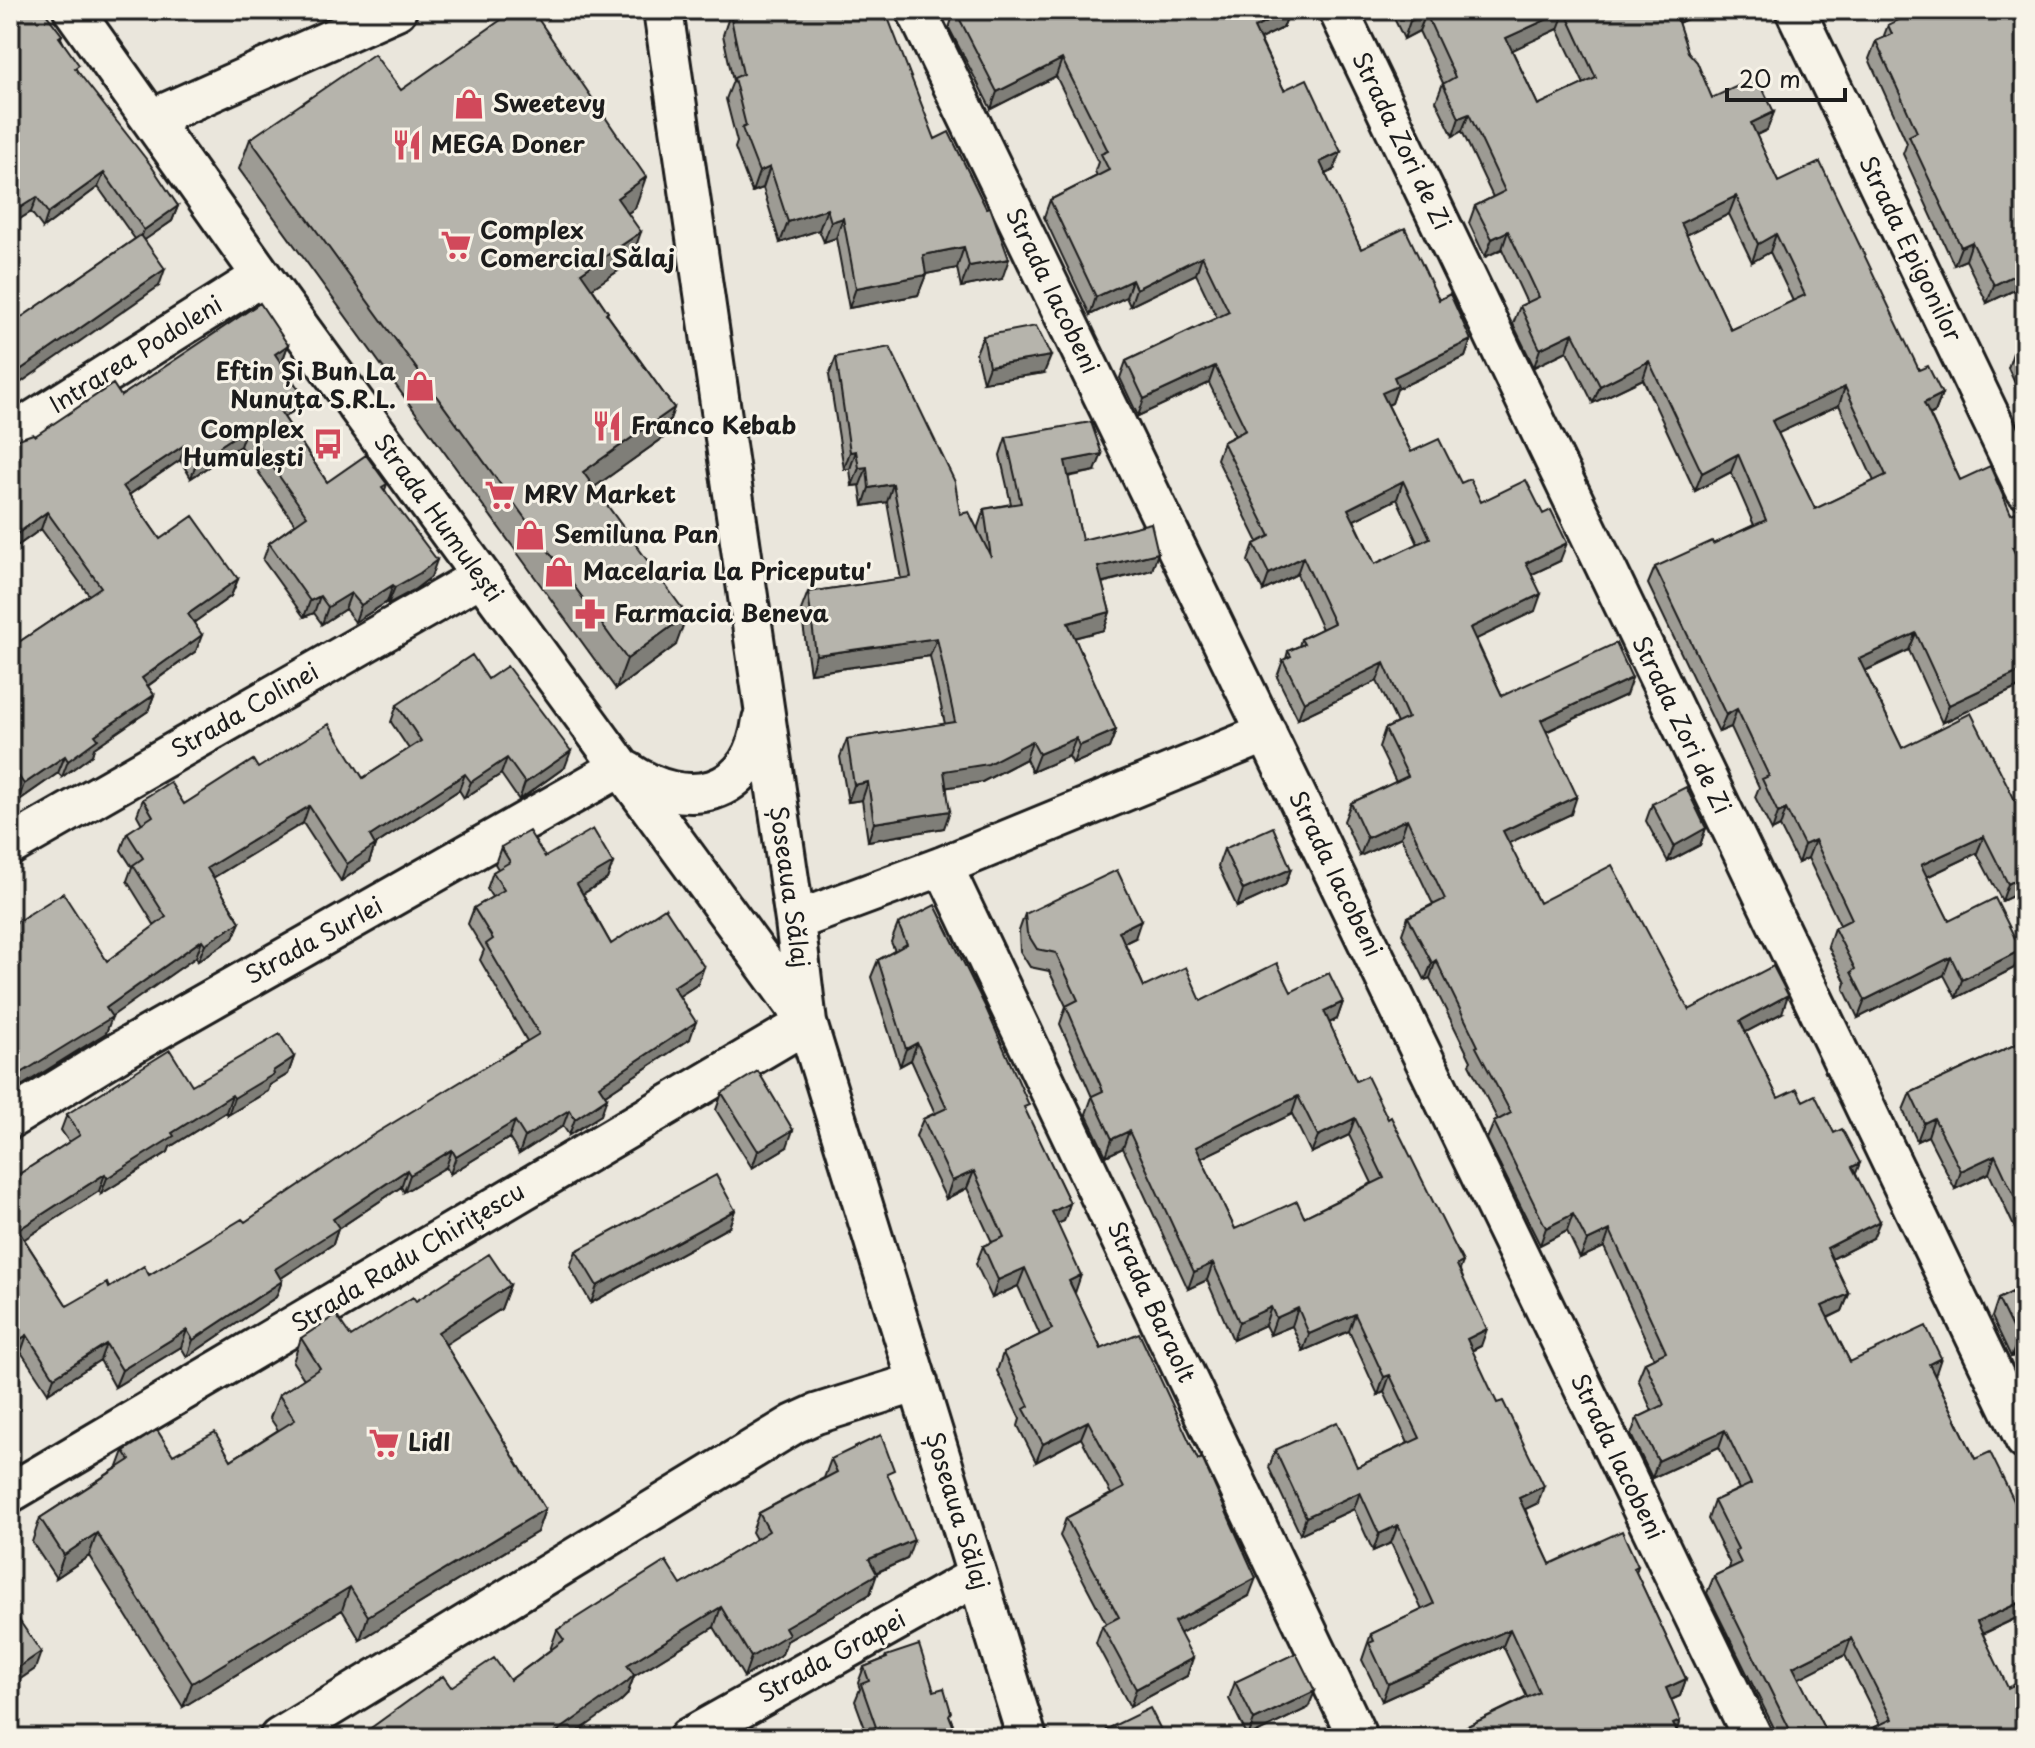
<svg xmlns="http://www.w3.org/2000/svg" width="2035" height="1748" viewBox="0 0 2035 1748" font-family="'Playpen Sans',sans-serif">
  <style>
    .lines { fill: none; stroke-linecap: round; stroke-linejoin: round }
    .minor-casing { stroke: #1c1c1c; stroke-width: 44 }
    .minor { stroke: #f7f3e8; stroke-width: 38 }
    .wall { fill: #9d9b94; stroke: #1c1c1c; stroke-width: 2; fill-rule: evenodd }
    .shaded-wall { fill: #7f7e78; stroke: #1c1c1c; stroke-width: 2 }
    .building { fill: #b6b4ac; stroke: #1c1c1c; stroke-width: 2; fill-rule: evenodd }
    .labels { text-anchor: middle; stroke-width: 6; stroke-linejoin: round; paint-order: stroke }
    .poi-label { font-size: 24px; font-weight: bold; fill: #1c1c1c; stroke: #f7f3e8; text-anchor: start }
    .street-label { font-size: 24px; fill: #1c1c1c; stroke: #f7f3e8 }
  </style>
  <rect width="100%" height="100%" fill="#eae6dc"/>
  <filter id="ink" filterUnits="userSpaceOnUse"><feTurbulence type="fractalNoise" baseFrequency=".0125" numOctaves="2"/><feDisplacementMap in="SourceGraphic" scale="16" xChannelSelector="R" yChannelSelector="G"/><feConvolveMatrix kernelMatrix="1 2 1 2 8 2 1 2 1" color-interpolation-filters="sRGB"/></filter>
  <g filter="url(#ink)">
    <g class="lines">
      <g class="minor-casing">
        <path id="minor" d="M 73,10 L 262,276 L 804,1018
          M 663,10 L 795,921 L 807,1023 L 1027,1738
          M 916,10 L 1753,1738
          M 1338,10 L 2025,1440
          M 1795,10 L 2025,489
          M 151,119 L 397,10
          M 10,435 L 262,276
          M 627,771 C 686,811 752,798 762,720
          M 10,846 L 480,577
          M 943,866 L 1358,1738
          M 795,921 L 943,866 L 1267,733
          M 10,1119 L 117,1053 L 621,767
          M 10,1493 L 807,1023
          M 279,1738 L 794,1424 L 816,1414 L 918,1382
          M 688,1738 L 977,1576"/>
      </g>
      <use href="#minor" class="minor"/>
    </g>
    <path class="wall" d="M 953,10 L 1289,10 L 1283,28 L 1260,39 L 1284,90 L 1341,152 L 1334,170 L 1325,174 L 1361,249 L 1439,300 L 1471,340 L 1465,357 L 1397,389 L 1392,403 L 1388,405 L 1411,452 L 1461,483 L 1481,502 L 1560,561 L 1532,574 L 1535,611 L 1476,639 L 1502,696 L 1626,695 L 1546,732 L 1571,814 L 1508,843 L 1539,903 L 1689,1010 L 1782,1013 L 1745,1032 L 1778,1098 L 1803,1101 L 1856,1174 L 1873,1238 L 1832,1259 L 1849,1294 L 1842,1311 L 1828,1318 L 1850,1362 L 1935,1376 L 1975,1459 L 2018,1509 L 2025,1506 L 2025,1614 L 1983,1634 L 2025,1738 L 1880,1725 L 1845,1655 L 1798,1678 L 1828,1736 L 1828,1738 L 1779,1738 L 1707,1593 L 1714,1576 L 1729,1569 L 1730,1564 L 1708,1519 L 1714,1501 L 1739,1489 L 1719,1447 L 1652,1478 L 1631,1435 L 1637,1418 L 1652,1411 L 1638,1379 L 1645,1362 L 1654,1358 L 1604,1247 L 1580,1258 L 1567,1231 L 1540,1245 L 1487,1139 L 1494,1122 L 1498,1120 L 1469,1064 L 1471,1061 L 1430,978 L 1425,980 L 1402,934 L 1408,917 L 1433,904 L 1401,837 L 1360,856 L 1344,821 L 1351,803 L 1396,782 L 1379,747 L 1385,729 L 1397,723 L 1377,681 L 1298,719 L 1277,677 L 1283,660 L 1286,659 L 1288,651 L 1299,646 L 1301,639 L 1322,629 L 1297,574 L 1263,591 L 1248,561 L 1254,544 L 1258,542 L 1217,459 L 1223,442 L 1235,436 L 1209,383 L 1138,416 L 1120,378 L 1126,361 L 1217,318 L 1196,274 L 1130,306 L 1126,297 L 1090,315 L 1044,217 L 1050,200 L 1097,176 L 1095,171 L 1098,162 L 1056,76 L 991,109 L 949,28 L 954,13 ZM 1397,499 L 1418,544 L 1375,564 L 1354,520 Z
      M 1390,10 L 1706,10 L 1678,23 L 1688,52 L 1712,98 L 1774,112 L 1767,130 L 1756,135 L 1778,182 L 1919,370 L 1942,394 L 1935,412 L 1930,415 L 1960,480 L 2011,514 L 2025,530 L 2025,551 L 2023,557 L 2018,559 L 2025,573 L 2025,684 L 1942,723 L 1909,650 L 1865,671 L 1902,748 L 2025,820 L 2025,890 L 2002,901 L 1977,853 L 1927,877 L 1949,921 L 2014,968 L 1956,998 L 1944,975 L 1858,1018 L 1844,989 L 1846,983 L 1828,946 L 1834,928 L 1840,925 L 1808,858 L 1798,863 L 1780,827 L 1772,831 L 1755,797 L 1759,787 L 1731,727 L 1719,732 L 1648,584 L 1655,567 L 1713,544 L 1754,525 L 1731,472 L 1695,491 L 1643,379 L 1593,403 L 1567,351 L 1534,367 L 1513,324 L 1520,306 L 1527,303 L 1502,249 L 1485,257 L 1469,223 L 1475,206 L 1493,197 L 1462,131 L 1453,136 L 1436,101 L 1443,83 L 1419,31 L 1404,39 ZM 1558,29 L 1584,84 L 1538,105 L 1512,50 ZM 1729,214 L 1752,262 L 1770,252 L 1793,301 L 1731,330 L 1686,235 ZM 1839,405 L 1874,481 L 1815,509 L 1778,433 Z
      M 1902,10 L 2025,10 L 2025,285 L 1987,303 L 1966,260 L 1954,265 L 1903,154 L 1907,143 L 1869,59 L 1876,41 L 1883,38 L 1888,25 L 1899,20 Z
      M 730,14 L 935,139 L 1002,279 L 961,287 L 957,268 L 926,274 L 918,295 L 849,308 L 836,238 L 824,242 L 819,230 L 780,243 L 763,188 L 752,192 L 735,148 L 737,142 L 726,99 L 733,81 L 723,35 Z
      M 10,24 L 62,35 L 61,38 L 77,71 L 178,206 L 172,221 L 144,240 L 159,286 L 19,319 L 135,239 L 98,187 L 43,228 L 31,212 L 10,225 Z
      M 401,90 L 635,208 L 628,213 L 630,263 L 592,288 L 608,312 L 607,314 L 674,408 L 663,438 L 594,487 L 676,645 L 616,689 L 239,169 L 250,139 Z
      M 983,336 L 1044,373 L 983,382 L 976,353 Z
      M 288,345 L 282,362 L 281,363 L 301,393 L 295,410 L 284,417 L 327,482 L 387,484 L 385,490 L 431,577 L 414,590 L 388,604 L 387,602 L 355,622 L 345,609 L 322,624 L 314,613 L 304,617 L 263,560 L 269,543 L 295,524 L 240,446 L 191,478 L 180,460 L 129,495 L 160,539 L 238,579 L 231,596 L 193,623 L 196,651 L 148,686 L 154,695 L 148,711 L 94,748 L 92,755 L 62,777 L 58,773 L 18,801 L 10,789 L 10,648 L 89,595 L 41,529 L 10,551 L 10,439 L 16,440 L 35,436 L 121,396 Z
      M 2025,345 L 2025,405 L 2008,368 L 2014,350 Z
      M 836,357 L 960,514 L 978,531 L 978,527 L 984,509 L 1011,504 L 1000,455 L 1006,437 L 1095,471 L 1068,477 L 1082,540 L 1158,553 L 1152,570 L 1102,583 L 1110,612 L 1104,630 L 1074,638 L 1116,730 L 1109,748 L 1073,764 L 1069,756 L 1032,772 L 1026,759 L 982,782 L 947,787 L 944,828 L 868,841 L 862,800 L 848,802 L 840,757 L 847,739 L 945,724 L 930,656 L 810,673 L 801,610 L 808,592 L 901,579 L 887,502 L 863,506 L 860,485 L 852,486 L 850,469 L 844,469 L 829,375 Z
      M 488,679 L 565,767 L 519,800 L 501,774 L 464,798 L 459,790 L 375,845 L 369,862 L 341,881 L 303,823 L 300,824 L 213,878 L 240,922 L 233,938 L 198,961 L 196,957 L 111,1016 L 106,1033 L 10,1093 L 10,926 L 107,961 L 155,926 L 127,881 L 132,867 L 121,850 L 127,833 L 142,824 L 137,815 L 143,799 L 184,804 L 258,768 L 363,778 L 409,749 L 391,722 L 397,705 Z
      M 1652,804 L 1706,828 L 1700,845 L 1668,862 L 1646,821 Z
      M 501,847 L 545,857 L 613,863 L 607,879 L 583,894 L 611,944 L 698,984 L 679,996 L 690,1039 L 605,1095 L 601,1115 L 569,1135 L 563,1126 L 519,1154 L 509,1138 L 450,1174 L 446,1167 L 404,1192 L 401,1187 L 338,1229 L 333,1244 L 281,1278 L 282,1281 L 276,1297 L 187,1357 L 181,1347 L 115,1387 L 100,1360 L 48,1393 L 21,1352 L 10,1180 L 69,1142 L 61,1130 L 67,1114 L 192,1085 L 294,1057 L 288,1074 L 270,1085 L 268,1091 L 228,1115 L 226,1112 L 170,1147 L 168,1152 L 101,1194 L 99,1191 L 24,1239 L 67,1306 L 109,1288 L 149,1275 L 245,1222 L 527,1041 L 480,960 L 484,950 L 468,924 L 474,908 L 492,897 L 487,889 L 493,872 L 498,869 L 495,864 Z
      M 1224,849 L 1291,869 L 1285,885 L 1237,907 L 1218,866 Z
      M 1025,914 L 1135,938 L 1125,943 L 1144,987 L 1201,1001 L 1291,992 L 1343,1002 L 1337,1019 L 1329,1023 L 1356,1081 L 1388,1119 L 1463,1262 L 1460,1270 L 1481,1346 L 1472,1351 L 1538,1503 L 1525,1509 L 1550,1564 L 1638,1566 L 1636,1573 L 1686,1679 L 1680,1696 L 1671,1700 L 1676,1731 L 1680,1738 L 1449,1738 L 1451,1734 L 1527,1697 L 1503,1646 L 1382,1701 L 1362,1660 L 1371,1634 L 1422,1610 L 1391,1543 L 1373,1551 L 1354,1509 L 1300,1534 L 1269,1468 L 1275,1450 L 1357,1467 L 1408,1443 L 1384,1392 L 1378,1395 L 1349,1331 L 1303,1351 L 1292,1326 L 1270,1335 L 1265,1325 L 1233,1340 L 1207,1280 L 1188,1289 L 1123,1148 L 1106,1156 L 1086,1114 L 1092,1097 L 1060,1024 L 1066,1006 L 1049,971 L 1030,967 L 1020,951 L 1019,931 ZM 1292,1114 L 1311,1153 L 1349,1135 L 1372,1183 L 1304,1217 L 1235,1229 L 1201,1158 Z
      M 898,924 L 1026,1113 L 1070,1203 L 1064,1221 L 1057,1224 L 1074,1293 L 1101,1349 L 1249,1596 L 1180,1633 L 1187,1676 L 1130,1707 L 1096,1643 L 1102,1626 L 1106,1623 L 1060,1536 L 1066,1518 L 1111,1494 L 1081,1438 L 1036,1462 L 1018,1426 L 1020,1419 L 997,1371 L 1003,1353 L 1040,1335 L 1018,1286 L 992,1298 L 976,1264 L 983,1246 L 992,1242 L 967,1188 L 946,1199 L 916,1136 L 923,1119 L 935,1113 L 911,1060 L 900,1066 L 871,977 L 878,960 L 895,951 L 891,942 Z
      M 2025,1040 L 2025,1250 L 1989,1173 L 1955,1189 L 1928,1136 L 1917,1141 L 1903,1110 L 1910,1093 Z
      M 722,1093 L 787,1147 L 752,1168 L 716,1110 Z
      M 735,1210 L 729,1227 L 591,1303 L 570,1267 L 576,1251 Z
      M 510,1285 L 501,1309 L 445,1344 L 545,1509 L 537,1532 L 360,1640 L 342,1610 L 183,1707 L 89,1556 L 56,1578 L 32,1542 L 40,1518 L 118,1467 L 124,1451 L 231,1460 L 278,1430 L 270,1418 L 279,1395 L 304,1379 L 293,1362 L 301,1338 L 351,1337 L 416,1301 Z
      M 2025,1286 L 2025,1351 L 2011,1357 L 1992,1317 L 1998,1299 Z
      M 831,1459 L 890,1480 L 907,1559 L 876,1573 L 870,1594 L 787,1641 L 782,1654 L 744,1677 L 714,1627 L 634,1676 L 627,1695 L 620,1702 L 451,1687 L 510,1680 L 550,1650 L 557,1630 L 681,1585 L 756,1539 L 752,1532 L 759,1513 L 824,1478 Z
      M 886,1656 L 934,1691 L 950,1717 L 958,1738 L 853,1738 L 854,1735 L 866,1731 L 855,1701 L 860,1689 L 858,1683 L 864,1667 L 884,1659 Z
      M 1235,1682 L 1308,1708 L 1248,1737 L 1229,1699 Z
      M 1107,1729 L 1165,1738 L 1104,1738 Z"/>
    <path class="shaded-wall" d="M 1674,10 L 1706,10 L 1667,28 Z
      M 1290,11 L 1283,28 L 1248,45 L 1254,28 Z
      M 1565,11 L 1558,29 L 1500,56 L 1506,38 Z
      M 1426,14 L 1419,31 L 1404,39 L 1410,21 Z
      M 1062,59 L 1056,76 L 991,109 L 997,92 Z
      M 1774,112 L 1767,130 L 1744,141 L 1751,123 Z
      M 1469,114 L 1462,131 L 1453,136 L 1459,118 Z
      M 1341,152 L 1334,170 L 1314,179 L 1320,162 Z
      M 770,167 L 763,188 L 752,192 L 759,172 Z
      M 104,173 L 98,187 L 43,228 L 48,213 Z
      M 646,177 L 635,208 L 606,228 L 617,198 Z
      M 1736,196 L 1729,214 L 1674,241 L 1681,223 Z
      M 37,197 L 31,212 L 10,225 L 10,214 Z
      M 178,206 L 172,221 L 139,244 L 144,230 Z
      M 827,209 L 819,230 L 780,243 L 788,222 Z
      M 843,218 L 836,238 L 824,242 L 831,222 Z
      M 1508,231 L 1502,249 L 1485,257 L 1492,239 Z
      M 641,232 L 630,263 L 570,303 L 581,273 Z
      M 1776,234 L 1770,252 L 1752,262 L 1758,244 Z
      M 1972,242 L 1966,260 L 1954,265 L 1961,247 Z
      M 964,247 L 957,268 L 916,276 L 923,255 Z
      M 1202,256 L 1196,274 L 1130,306 L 1136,289 Z
      M 1009,259 L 1002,279 L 961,287 L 969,266 Z
      M 165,269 L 159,286 L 10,390 L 10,377 Z
      M 2025,270 L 2025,285 L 1987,303 L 1994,285 Z
      M 926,275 L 918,295 L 849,308 L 856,288 Z
      M 1132,280 L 1126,297 L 1090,315 L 1096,297 Z
      M 1573,333 L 1567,351 L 1534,367 L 1540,349 Z
      M 1471,340 L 1465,357 L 1397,389 L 1392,403 L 1376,410 L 1382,393 L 1394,377 Z
      M 288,345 L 282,362 L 269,371 L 275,354 Z
      M 1051,356 L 1044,373 L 983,382 L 989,366 Z
      M 1649,361 L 1643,379 L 1593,403 L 1600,386 Z
      M 1215,366 L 1209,383 L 1138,416 L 1144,399 Z
      M 1845,387 L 1839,405 L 1766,439 L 1772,421 Z
      M 301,393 L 295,410 L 272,425 L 278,408 Z
      M 1942,394 L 1935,412 L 1917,421 L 1924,403 Z
      M 674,408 L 663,438 L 572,503 L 583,472 Z
      M 246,429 L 240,446 L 191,478 L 197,461 Z
      M 186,444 L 180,460 L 117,503 L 123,486 Z
      M 856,451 L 850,469 L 844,469 L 850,452 Z
      M 1102,454 L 1095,471 L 1058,478 L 1065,461 Z
      M 1738,454 L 1731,472 L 1695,491 L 1702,473 Z
      M 867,467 L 860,485 L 852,486 L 859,468 Z
      M 1403,481 L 1397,499 L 1342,526 L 1348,509 Z
      M 893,484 L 887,502 L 863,506 L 869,488 Z
      M 47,512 L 41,529 L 10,551 L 10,539 Z
      M 2025,541 L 2025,551 L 2023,557 L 2006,565 L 2012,547 Z
      M 1567,543 L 1560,561 L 1520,580 L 1526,563 Z
      M 1158,553 L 1152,570 L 1091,585 L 1098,567 Z
      M 1303,557 L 1297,574 L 1263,591 L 1269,574 Z
      M 437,560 L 431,577 L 414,590 L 388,604 L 395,587 Z
      M 238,579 L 231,596 L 182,631 L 188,614 Z
      M 393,585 L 387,602 L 355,622 L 361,605 Z
      M 351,593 L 345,609 L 322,624 L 328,607 Z
      M 1541,594 L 1535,611 L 1464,645 L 1470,628 Z
      M 320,596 L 314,613 L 304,617 L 310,601 Z
      M 1110,612 L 1104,630 L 1061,641 L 1068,623 Z
      M 687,615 L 676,645 L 616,689 L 627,659 Z
      M 1916,633 L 1909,650 L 1852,677 L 1859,659 Z
      M 202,635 L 196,651 L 136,694 L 142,678 Z
      M 937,638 L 930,656 L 810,673 L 816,655 Z
      M 1384,663 L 1377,681 L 1298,719 L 1304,702 Z
      M 2025,669 L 2025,684 L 1942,723 L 1949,705 Z
      M 1632,678 L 1626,695 L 1534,737 L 1541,720 Z
      M 154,695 L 148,711 L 94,748 L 92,755 L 62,777 L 68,761 L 95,735 Z
      M 1737,709 L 1731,727 L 1719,732 L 1726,715 Z
      M 1116,730 L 1109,748 L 1073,764 L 1079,746 Z
      M 1076,738 L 1069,756 L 1032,772 L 1039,754 Z
      M 1032,741 L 1026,759 L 982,782 L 937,789 L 944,771 Z
      M 571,751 L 565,767 L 519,800 L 525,783 Z
      M 65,756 L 58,773 L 18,801 L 24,784 Z
      M 507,758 L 501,774 L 464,798 L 471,782 Z
      M 465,774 L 459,790 L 375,845 L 369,862 L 341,881 L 347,864 L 370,836 Z
      M 868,782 L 862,800 L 848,802 L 854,785 Z
      M 1577,796 L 1571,814 L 1496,849 L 1503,831 Z
      M 309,806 L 303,823 L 201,885 L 207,868 Z
      M 1786,809 L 1780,827 L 1772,831 L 1778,813 Z
      M 950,811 L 944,828 L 868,841 L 874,823 Z
      M 1407,819 L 1401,837 L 1360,856 L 1367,838 Z
      M 1706,828 L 1700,845 L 1668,862 L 1674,846 Z
      M 1984,836 L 1977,853 L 1914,883 L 1921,865 Z
      M 1815,840 L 1808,858 L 1798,863 L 1804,845 Z
      M 613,863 L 607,879 L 571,901 L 577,884 Z
      M 1291,869 L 1285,885 L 1237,907 L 1243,890 Z
      M 2025,875 L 2025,890 L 2002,901 L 2008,884 Z
      M 1141,920 L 1135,938 L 1113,948 L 1119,931 Z
      M 240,922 L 233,938 L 198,961 L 205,944 Z
      M 202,940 L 196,957 L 105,1021 L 112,1017 L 106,1033 L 10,1093 L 10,1080 L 106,1008 Z
      M 2021,950 L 2014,968 L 1956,998 L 1962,980 Z
      M 1951,957 L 1944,975 L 1858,1018 L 1865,1000 Z
      M 1436,960 L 1430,978 L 1425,980 L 1432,963 Z
      M 704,967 L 698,984 L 667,1004 L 673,987 Z
      M 1788,995 L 1782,1013 L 1733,1039 L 1740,1021 Z
      M 1343,1002 L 1337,1019 L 1318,1029 L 1324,1011 Z
      M 696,1022 L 690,1039 L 593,1103 L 599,1086 Z
      M 917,1043 L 911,1060 L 900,1066 L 906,1049 Z
      M 294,1057 L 288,1074 L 270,1085 L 268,1091 L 228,1115 L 234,1098 L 273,1071 Z
      M 232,1095 L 226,1112 L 170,1147 L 168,1152 L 101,1194 L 107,1178 L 172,1133 Z
      M 1298,1096 L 1292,1114 L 1189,1164 L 1196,1147 Z
      M 607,1098 L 601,1115 L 569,1135 L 575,1119 Z
      M 569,1110 L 563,1126 L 519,1154 L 525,1137 Z
      M 1355,1118 L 1349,1135 L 1311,1153 L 1318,1136 Z
      M 1934,1118 L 1928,1136 L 1917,1141 L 1924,1123 Z
      M 515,1121 L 509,1138 L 450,1174 L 456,1157 Z
      M 793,1130 L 787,1147 L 752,1168 L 758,1151 Z
      M 1129,1131 L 1123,1148 L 1106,1156 L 1112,1139 Z
      M 452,1150 L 446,1167 L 404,1192 L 410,1175 Z
      M 1995,1155 L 1989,1173 L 1955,1189 L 1961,1171 Z
      M 1860,1163 L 1853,1181 L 1852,1167 Z
      M 407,1170 L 401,1187 L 338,1229 L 333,1244 L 269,1286 L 275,1269 L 333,1219 Z
      M 974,1171 L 967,1188 L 946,1199 L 952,1181 Z
      M 105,1174 L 99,1191 L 12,1247 L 18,1230 Z
      M 1070,1203 L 1064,1221 L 1045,1229 L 1052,1212 Z
      M 735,1210 L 729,1227 L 591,1303 L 597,1286 Z
      M 1573,1214 L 1567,1231 L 1540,1245 L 1546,1228 Z
      M 1880,1221 L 1873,1238 L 1820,1265 L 1827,1248 Z
      M 1610,1230 L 1604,1247 L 1580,1258 L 1587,1241 Z
      M 1213,1263 L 1207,1280 L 1188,1289 L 1194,1272 Z
      M 1025,1268 L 1018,1286 L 992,1298 L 998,1280 Z
      M 1081,1275 L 1075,1293 L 1069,1281 Z
      M 282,1281 L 276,1297 L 187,1357 L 193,1340 Z
      M 510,1285 L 501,1309 L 429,1355 L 438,1332 Z
      M 1849,1294 L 1842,1311 L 1816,1323 L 1822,1306 Z
      M 1271,1307 L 1265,1325 L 1233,1340 L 1239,1322 Z
      M 1298,1308 L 1292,1326 L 1270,1335 L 1276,1318 Z
      M 1355,1314 L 1349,1331 L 1303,1351 L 1309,1334 Z
      M 1487,1329 L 1481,1346 L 1460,1356 L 1467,1339 Z
      M 187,1330 L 181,1347 L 115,1387 L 122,1370 Z
      M 27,1335 L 21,1352 L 10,1359 L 10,1346 Z
      M 2025,1336 L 2025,1351 L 2011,1357 L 2018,1340 Z
      M 106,1344 L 100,1360 L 48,1393 L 54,1377 Z
      M 1941,1358 L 1935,1376 L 1929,1364 Z
      M 1390,1375 L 1384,1392 L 1378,1395 L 1384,1377 Z
      M 1088,1421 L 1081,1438 L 1036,1462 L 1043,1444 Z
      M 1725,1430 L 1719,1447 L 1652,1478 L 1658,1461 Z
      M 1544,1486 L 1538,1503 L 1513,1515 L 1519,1498 Z
      M 1360,1492 L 1354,1509 L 1300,1534 L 1306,1517 Z
      M 545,1509 L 537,1532 L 360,1640 L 368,1616 Z
      M 1398,1525 L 1391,1543 L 1373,1551 L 1379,1534 Z
      M 97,1533 L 89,1556 L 56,1578 L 64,1555 Z
      M 914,1540 L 907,1559 L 861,1579 L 869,1559 Z
      M 877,1574 L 870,1594 L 787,1641 L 782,1654 L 744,1677 L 751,1657 L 785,1627 Z
      M 1256,1578 L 1249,1596 L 1168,1640 L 1174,1622 Z
      M 350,1587 L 342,1610 L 183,1707 L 192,1683 Z
      M 2025,1600 L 2025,1614 L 1971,1639 L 1977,1622 Z
      M 721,1607 L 714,1627 L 634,1676 L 627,1695 L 620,1702 L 569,1738 L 548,1738 L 627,1665 Z
      M 1510,1629 L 1503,1646 L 1382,1701 L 1388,1684 Z
      M 1851,1638 L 1845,1655 L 1786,1685 L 1793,1667 Z
      M 41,1652 L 35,1669 L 10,1686 L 10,1673 Z
      M 1193,1658 L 1187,1676 L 1130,1707 L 1136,1689 Z
      M 1686,1679 L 1680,1696 L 1659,1705 L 1666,1688 Z
      M 1315,1691 L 1308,1708 L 1248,1737 L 1254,1720 Z
      M 1680,1721 L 1674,1738 L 1673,1724 Z"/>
    <path class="building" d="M 29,10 L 43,10 L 62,35 L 59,37 L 79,65 L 75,68 L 150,164 L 178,206 L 144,230 L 104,173 L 48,213 L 37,197 L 10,214 L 10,24 Z
      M 515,10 L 532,10 L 646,177 L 617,198 L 641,232 L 581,273 L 608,312 L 606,313 L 674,408 L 583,472 L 687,615 L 627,659 L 250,139 L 374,54 L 401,90 Z
      M 739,10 L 885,10 L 935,139 L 949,132 L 986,208 L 990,207 L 1009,259 L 969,266 L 964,247 L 923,255 L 926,275 L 856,288 L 843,218 L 831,222 L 827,209 L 788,222 L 770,167 L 759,172 L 742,128 L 746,126 L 734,78 L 743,74 L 730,14 Z
      M 955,10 L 1289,10 L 1254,28 L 1284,90 L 1307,79 L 1341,152 L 1320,162 L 1361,249 L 1405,228 L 1439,300 L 1450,294 L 1471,340 L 1394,377 L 1398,386 L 1382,393 L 1411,452 L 1439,439 L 1461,483 L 1470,479 L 1481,502 L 1526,480 L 1543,514 L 1551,510 L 1567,543 L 1526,563 L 1541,594 L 1470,628 L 1502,696 L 1616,643 L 1632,678 L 1541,720 L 1577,796 L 1503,831 L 1539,903 L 1612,865 L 1689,1010 L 1773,966 L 1788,995 L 1740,1021 L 1778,1098 L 1797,1089 L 1803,1101 L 1815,1095 L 1834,1133 L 1842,1129 L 1860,1163 L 1852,1167 L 1880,1221 L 1827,1248 L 1849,1294 L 1822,1306 L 1850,1362 L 1926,1326 L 1941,1358 L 1929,1364 L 1975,1459 L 1990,1452 L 2018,1509 L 2025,1506 L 2025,1600 L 1977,1622 L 2008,1688 L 2025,1679 L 2025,1738 L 1851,1738 L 1892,1719 L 1851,1638 L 1793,1667 L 1828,1736 L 1825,1738 L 1794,1738 L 1714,1576 L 1741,1563 L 1735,1551 L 1738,1549 L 1714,1501 L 1751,1484 L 1725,1430 L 1658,1461 L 1637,1418 L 1664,1405 L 1645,1362 L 1666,1352 L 1610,1230 L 1587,1241 L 1573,1214 L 1546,1228 L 1494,1122 L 1511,1113 L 1476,1047 L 1478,1046 L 1436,960 L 1432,963 L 1408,917 L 1445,899 L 1407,819 L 1367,838 L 1351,803 L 1408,776 L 1385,729 L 1408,718 L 1384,663 L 1304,702 L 1283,660 L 1291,656 L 1288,651 L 1304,644 L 1301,639 L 1334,623 L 1303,557 L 1269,574 L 1254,544 L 1270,536 L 1223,442 L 1246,430 L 1215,366 L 1144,399 L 1126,361 L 1229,312 L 1202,256 L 1136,289 L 1132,280 L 1096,297 L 1050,200 L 1109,170 L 1101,154 L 1108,151 L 1062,59 L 997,92 ZM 1403,481 L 1430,538 L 1375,564 L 1348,509 Z
      M 1405,10 L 1674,10 L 1688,52 L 1697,62 L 1712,98 L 1757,77 L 1774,112 L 1751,123 L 1778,182 L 1820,162 L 1919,370 L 1928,366 L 1942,394 L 1924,403 L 1960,480 L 1990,466 L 2011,514 L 2016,512 L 2025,530 L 2025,541 L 2012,547 L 2025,573 L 2025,669 L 1949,705 L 1916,633 L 1859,659 L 1902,748 L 1971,713 L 2025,820 L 2025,875 L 2008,884 L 1984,836 L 1921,865 L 1949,921 L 1995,898 L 2021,950 L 1962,980 L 1951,957 L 1865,1000 L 1851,972 L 1855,969 L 1834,928 L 1852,919 L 1815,840 L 1804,845 L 1786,809 L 1778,813 L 1762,779 L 1769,776 L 1737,709 L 1726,715 L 1655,567 L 1712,541 L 1713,544 L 1766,520 L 1738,454 L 1702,473 L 1649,361 L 1600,386 L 1573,333 L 1540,349 L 1520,306 L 1539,297 L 1508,231 L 1492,239 L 1475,206 L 1505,191 L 1469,114 L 1459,118 L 1443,84 L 1455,77 L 1426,14 L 1410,21 ZM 1565,11 L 1596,78 L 1538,105 L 1506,38 ZM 1736,196 L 1758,244 L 1776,234 L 1805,295 L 1731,330 L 1681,223 ZM 1845,387 L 1886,475 L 1815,509 L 1772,421 Z
      M 1909,10 L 2025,10 L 2025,109 L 2023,110 L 2025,114 L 2025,270 L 1994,285 L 1972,242 L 1961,247 L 1909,136 L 1917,132 L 1876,41 L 1892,34 L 1888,25 L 1911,14 Z
      M 141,235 L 165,269 L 10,377 L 10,307 L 19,319 Z
      M 260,303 L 288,345 L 275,354 L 301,393 L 278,408 L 327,482 L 366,455 L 387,484 L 382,487 L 437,560 L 420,573 L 395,587 L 393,585 L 361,605 L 351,593 L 328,607 L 320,596 L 310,601 L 269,543 L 307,516 L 246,429 L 197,461 L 186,444 L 123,486 L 160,539 L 193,516 L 238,579 L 188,614 L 202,635 L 142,678 L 154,695 L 95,735 L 98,739 L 68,761 L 65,756 L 24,784 L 10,764 L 10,648 L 101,587 L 47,512 L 10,539 L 10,462 L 14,459 L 10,454 L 10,439 L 16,440 L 33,434 L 35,436 L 113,384 L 121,396 Z
      M 1036,326 L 1051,356 L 989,366 L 983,336 Z
      M 2025,345 L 2025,373 L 2014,350 Z
      M 890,347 L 955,482 L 960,514 L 969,512 L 991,557 L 984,509 L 1021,503 L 1006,437 L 1091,422 L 1102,454 L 1065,461 L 1082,540 L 1151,523 L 1158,553 L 1098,567 L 1110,612 L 1068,623 L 1116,730 L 1079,746 L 1076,738 L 1039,754 L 1032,741 L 988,764 L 944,771 L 950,811 L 874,823 L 868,782 L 854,785 L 847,739 L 955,722 L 937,638 L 816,655 L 808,592 L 911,577 L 893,484 L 869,488 L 867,467 L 859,468 L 856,451 L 850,452 L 836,357 Z
      M 472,655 L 488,679 L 507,666 L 571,751 L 525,783 L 507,758 L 471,782 L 465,774 L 370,836 L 375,845 L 347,864 L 309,806 L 306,808 L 207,868 L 240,922 L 205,944 L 202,940 L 106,1008 L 112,1017 L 10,1080 L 10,926 L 63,893 L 107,961 L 166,917 L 133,865 L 143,858 L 127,833 L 153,816 L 143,799 L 170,782 L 184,804 L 253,760 L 258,768 L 329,724 L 363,778 L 421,741 L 397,705 Z
      M 1686,787 L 1706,828 L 1674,846 L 1652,804 Z
      M 1273,827 L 1291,869 L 1243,890 L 1224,849 Z
      M 593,829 L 613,863 L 577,884 L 611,944 L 665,908 L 704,967 L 673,987 L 696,1022 L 599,1086 L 607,1098 L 575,1119 L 569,1110 L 525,1137 L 515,1121 L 456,1157 L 452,1150 L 410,1175 L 407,1170 L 333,1219 L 339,1228 L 275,1269 L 282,1281 L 193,1340 L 187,1330 L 122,1370 L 106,1344 L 54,1377 L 27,1335 L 10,1346 L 10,1180 L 80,1135 L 67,1114 L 170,1050 L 192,1085 L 280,1034 L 294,1057 L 273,1071 L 274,1074 L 234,1098 L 232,1095 L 172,1133 L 174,1136 L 107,1178 L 105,1174 L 18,1230 L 67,1306 L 107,1283 L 109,1288 L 144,1266 L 149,1275 L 242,1219 L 245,1222 L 373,1135 L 539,1034 L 486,944 L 493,939 L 474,908 L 504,890 L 493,872 L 510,862 L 501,847 L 529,831 L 545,857 Z
      M 1117,870 L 1141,920 L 1119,931 L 1144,987 L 1186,967 L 1201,1001 L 1277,963 L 1291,992 L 1329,973 L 1343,1002 L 1324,1011 L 1356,1081 L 1367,1076 L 1388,1119 L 1391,1117 L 1463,1262 L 1457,1265 L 1487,1329 L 1467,1339 L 1497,1403 L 1503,1401 L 1544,1486 L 1519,1498 L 1550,1564 L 1622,1531 L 1638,1566 L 1634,1568 L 1686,1679 L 1666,1688 L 1680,1721 L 1673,1724 L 1680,1738 L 1453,1738 L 1451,1734 L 1539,1692 L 1510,1629 L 1388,1684 L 1369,1643 L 1374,1641 L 1371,1634 L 1434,1604 L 1398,1525 L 1379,1534 L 1360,1492 L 1306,1517 L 1275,1450 L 1337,1422 L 1357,1467 L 1420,1438 L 1390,1375 L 1384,1377 L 1355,1314 L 1309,1334 L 1298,1308 L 1276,1318 L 1271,1307 L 1239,1322 L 1213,1263 L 1194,1272 L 1129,1131 L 1112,1139 L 1092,1096 L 1103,1091 L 1066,1006 L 1078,1000 L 1056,953 L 1037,949 L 1027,933 L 1025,914 ZM 1298,1096 L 1318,1136 L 1355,1118 L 1384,1178 L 1304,1217 L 1297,1201 L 1235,1229 L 1196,1147 Z
      M 935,905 L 985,1006 L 1029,1105 L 1024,1107 L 1070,1203 L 1052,1212 L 1081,1275 L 1069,1281 L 1101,1349 L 1139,1333 L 1198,1460 L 1202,1458 L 1256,1578 L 1174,1622 L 1193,1658 L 1136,1689 L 1102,1626 L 1119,1617 L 1066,1518 L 1124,1488 L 1088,1421 L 1043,1444 L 1024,1409 L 1029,1406 L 1003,1353 L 1052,1329 L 1025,1268 L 998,1280 L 983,1246 L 1004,1237 L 974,1171 L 952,1181 L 923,1119 L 947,1108 L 917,1043 L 906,1049 L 878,960 L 907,944 L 898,924 Z
      M 2025,1040 L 2025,1219 L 1995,1155 L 1961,1171 L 1934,1118 L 1924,1123 L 1910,1093 Z
      M 758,1071 L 793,1130 L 758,1151 L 722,1093 Z
      M 716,1175 L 735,1210 L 597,1286 L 576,1251 Z
      M 489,1254 L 510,1285 L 438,1332 L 545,1509 L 368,1616 L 350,1587 L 192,1683 L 97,1533 L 64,1555 L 40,1518 L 130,1460 L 124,1451 L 157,1430 L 173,1455 L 215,1432 L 231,1460 L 295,1420 L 279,1395 L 320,1368 L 301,1338 L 336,1315 L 351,1337 L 413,1297 L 416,1301 Z
      M 2025,1286 L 2025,1336 L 2018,1340 L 1998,1299 Z
      M 881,1435 L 894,1470 L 887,1473 L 914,1540 L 869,1559 L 877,1574 L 785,1627 L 789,1634 L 751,1657 L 721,1607 L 627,1665 L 634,1675 L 627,1682 L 548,1738 L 357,1738 L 443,1676 L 451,1687 L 494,1658 L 510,1680 L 564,1640 L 557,1630 L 666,1561 L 681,1585 L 769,1531 L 759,1513 L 837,1472 L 831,1459 Z
      M 10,1607 L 41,1652 L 10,1673 Z
      M 919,1645 L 934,1691 L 944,1688 L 951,1712 L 949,1715 L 958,1738 L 856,1738 L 854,1735 L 876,1727 L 861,1684 L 869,1681 L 864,1667 L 887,1658 L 886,1656 Z
      M 1296,1653 L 1315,1691 L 1254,1720 L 1235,1682 Z
      M 1150,1708 L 1165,1738 L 1111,1738 L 1107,1729 Z
      M 10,1729 L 16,1738 L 10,1738 Z"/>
  </g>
  <defs>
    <g id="shop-bare" transform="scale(2.4)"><path d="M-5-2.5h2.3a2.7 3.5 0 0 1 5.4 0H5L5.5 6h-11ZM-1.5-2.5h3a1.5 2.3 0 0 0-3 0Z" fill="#d1495b" stroke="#f7f3e8" stroke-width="2.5" paint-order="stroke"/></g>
    <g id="restaurant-bare" transform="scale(2.4)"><path d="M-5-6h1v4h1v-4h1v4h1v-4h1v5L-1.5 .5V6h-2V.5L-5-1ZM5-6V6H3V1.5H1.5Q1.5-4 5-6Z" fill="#d1495b" stroke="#f7f3e8" stroke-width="2.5" paint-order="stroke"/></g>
    <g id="supermarket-bare" transform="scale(2.4)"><path d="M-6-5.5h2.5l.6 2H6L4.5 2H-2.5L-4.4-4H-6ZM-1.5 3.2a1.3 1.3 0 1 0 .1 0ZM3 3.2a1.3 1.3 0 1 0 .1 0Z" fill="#d1495b" stroke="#f7f3e8" stroke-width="2.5" paint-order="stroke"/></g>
    <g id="bus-bare" transform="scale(2.4)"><path d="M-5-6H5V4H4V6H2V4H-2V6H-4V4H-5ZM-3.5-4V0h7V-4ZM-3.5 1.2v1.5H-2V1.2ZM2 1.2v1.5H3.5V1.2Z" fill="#d1495b" stroke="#f7f3e8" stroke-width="2.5" paint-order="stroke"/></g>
    <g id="pharmacy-bare" transform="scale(2.4)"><path d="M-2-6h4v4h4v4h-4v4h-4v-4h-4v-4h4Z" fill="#d1495b" stroke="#f7f3e8" stroke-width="2.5" paint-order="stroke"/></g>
  </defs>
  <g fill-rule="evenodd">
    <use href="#shop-bare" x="469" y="104"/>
    <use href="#restaurant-bare" x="407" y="145"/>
    <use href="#supermarket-bare" x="456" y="245"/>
    <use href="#shop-bare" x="420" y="386"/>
    <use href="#restaurant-bare" x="607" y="426"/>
    <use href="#bus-bare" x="328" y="444"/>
    <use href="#supermarket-bare" x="500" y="495"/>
    <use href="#shop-bare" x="530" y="535"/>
    <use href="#shop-bare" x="559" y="572"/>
    <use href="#pharmacy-bare" x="590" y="614"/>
    <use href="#supermarket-bare" x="384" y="1443"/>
  </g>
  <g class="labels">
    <g class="poi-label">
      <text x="493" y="112">Sweetevy</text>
      <text x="431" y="153">MEGA Doner</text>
      <text x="480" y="239">Complex<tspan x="480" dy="28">Comercial Sălaj</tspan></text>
      <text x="396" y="380" text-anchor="end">Eftin Și Bun La<tspan x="396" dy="28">Nunuța S.R.L.</tspan></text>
      <text x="631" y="434">Franco Kebab</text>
      <text x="304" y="438" text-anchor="end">Complex<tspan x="304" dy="28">Humulești</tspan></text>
      <text x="524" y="503">MRV Market</text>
      <text x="554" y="543">Semiluna Pan</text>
      <text x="583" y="580">Macelaria La Priceputu'</text>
      <text x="614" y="622">Farmacia Beneva</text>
      <text x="408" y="1451">Lidl</text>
    </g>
    <g class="street-label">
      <text transform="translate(1401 141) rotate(64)" y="8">Strada Zori de Zi</text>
      <text transform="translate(1910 249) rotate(64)" y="8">Strada Epigonilor</text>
      <text transform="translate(1052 291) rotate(64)" y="8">Strada Iacobeni</text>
      <text transform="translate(136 355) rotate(-32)" y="8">Intrarea Podoleni</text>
      <text transform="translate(438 518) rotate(54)" y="8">Strada Humulești</text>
      <text transform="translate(245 711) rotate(-30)" y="8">Strada Colinei</text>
      <text transform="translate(1681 725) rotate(64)" y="8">Strada Zori de Zi</text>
      <text transform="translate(1335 874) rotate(64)" y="8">Strada Iacobeni</text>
      <text transform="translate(789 887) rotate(82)" y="8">Șoseaua Sălaj</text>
      <text transform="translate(314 941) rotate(-29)" y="8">Strada Surlei</text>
      <text transform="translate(408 1258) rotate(-31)" y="8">Strada Radu Chirițescu</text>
      <text transform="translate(1151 1302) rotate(65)" y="8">Strada Baraolt</text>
      <text transform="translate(1617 1457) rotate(64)" y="8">Strada Iacobeni</text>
      <text transform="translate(957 1511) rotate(73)" y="8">Șoseaua Sălaj</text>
      <text transform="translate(832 1657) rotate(-29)" y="8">Strada Grapei</text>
    </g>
  </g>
  <rect width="2035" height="1748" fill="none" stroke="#f7f3e8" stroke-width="40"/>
  <rect x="20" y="20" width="1995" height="1708" fill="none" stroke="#1c1c1c" stroke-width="3" filter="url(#ink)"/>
  <path d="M1727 88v12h118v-12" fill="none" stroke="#1c1c1c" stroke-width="4"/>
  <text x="1739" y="88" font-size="24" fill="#1c1c1c" stroke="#f7f3e8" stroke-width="6" paint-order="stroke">20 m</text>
</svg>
